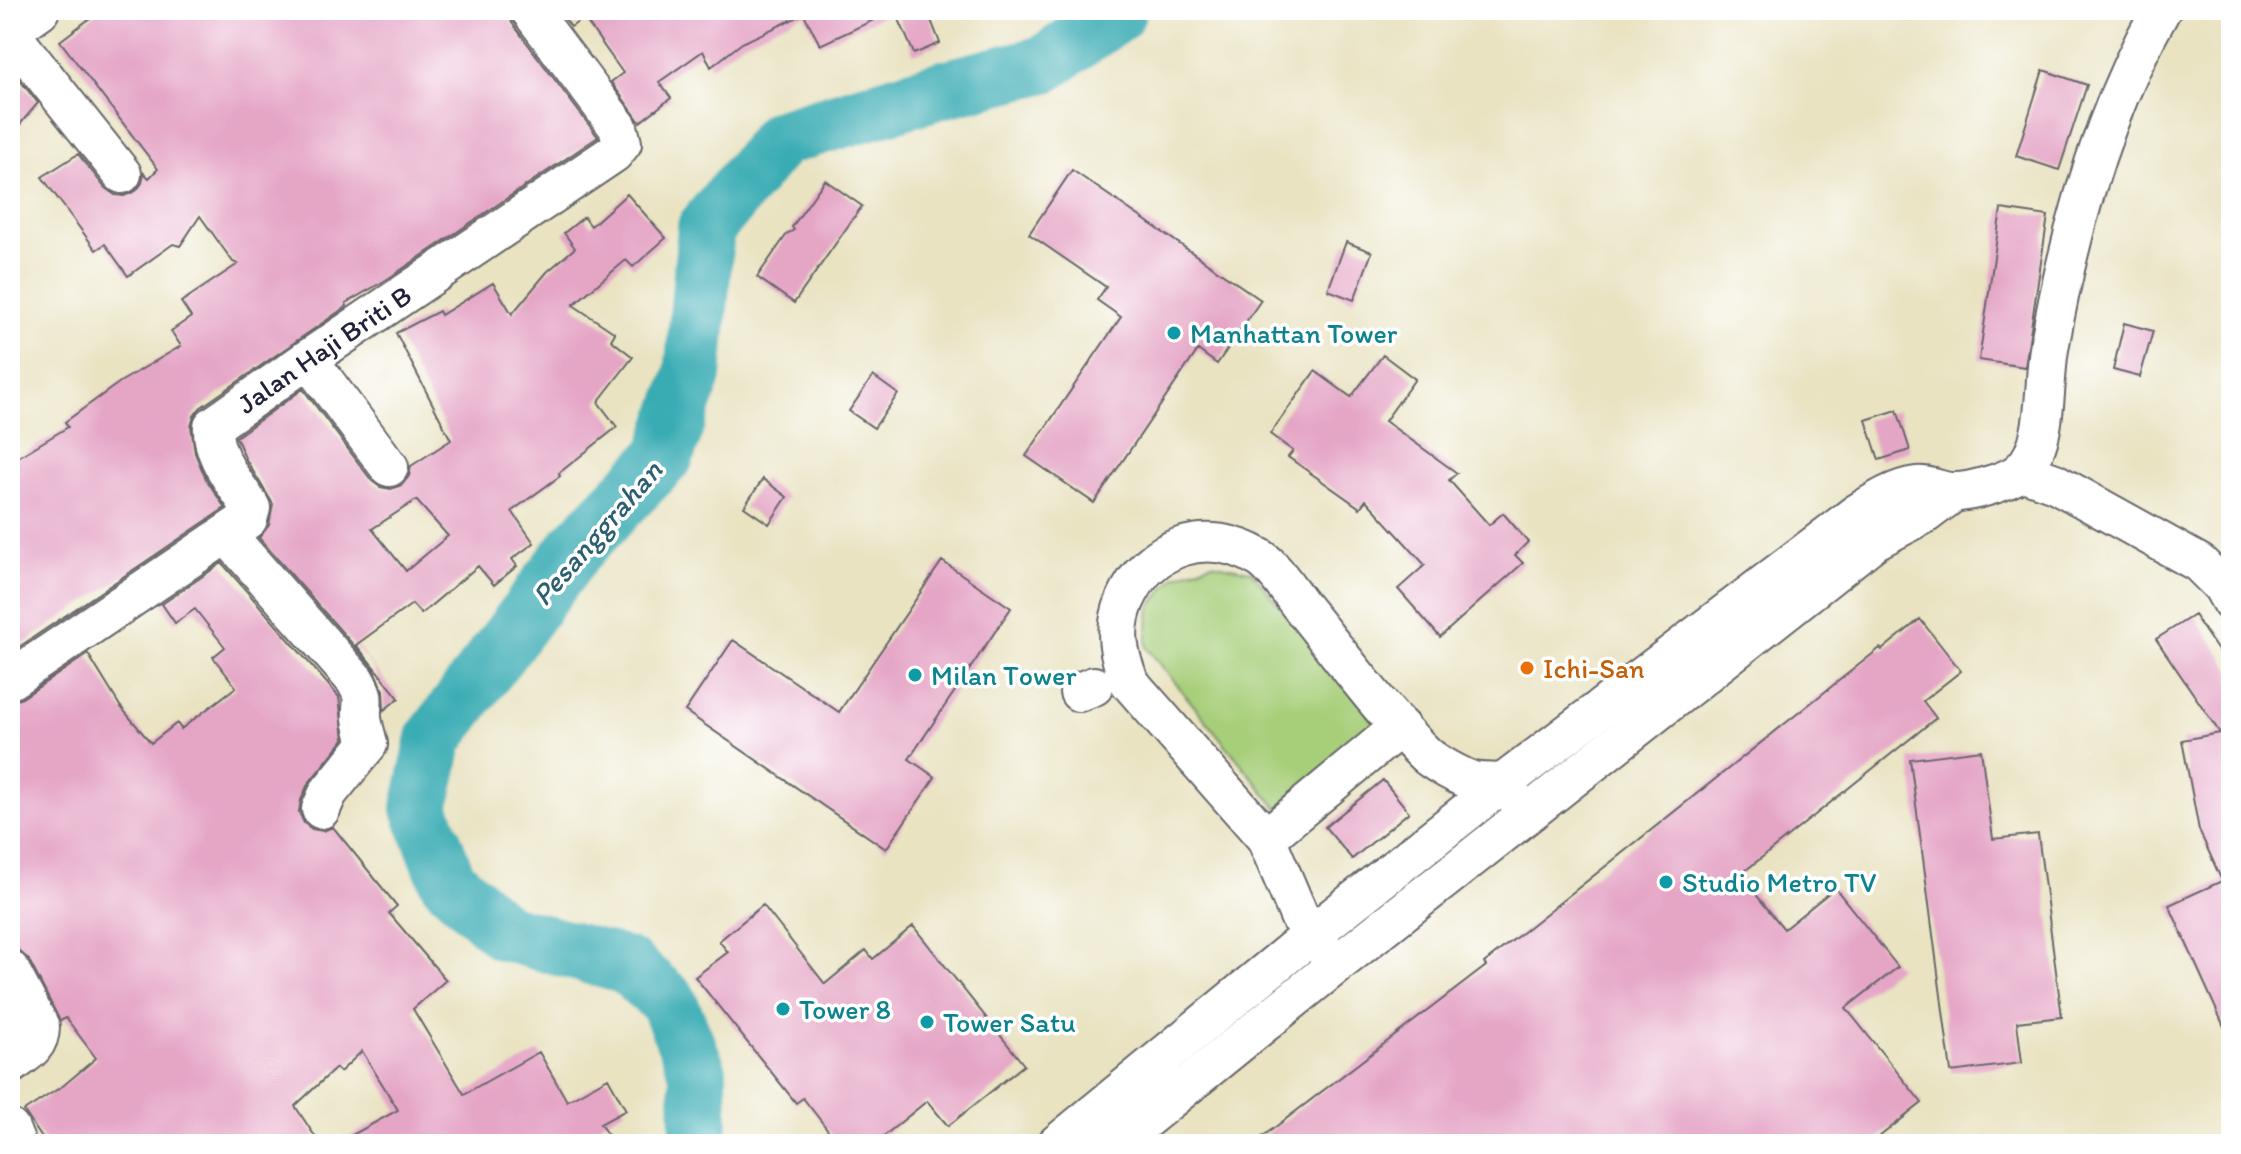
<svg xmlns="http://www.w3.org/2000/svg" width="2241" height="1154" viewBox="0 0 2241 1154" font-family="Itim,sans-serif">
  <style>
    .green { fill: #a7cf7a; stroke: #64785a; stroke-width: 2 }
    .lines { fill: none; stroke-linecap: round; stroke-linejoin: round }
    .river { stroke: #39abb3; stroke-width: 58 }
    .building { fill: #e5a6c6; fill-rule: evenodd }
    .minor-casing { stroke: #68666a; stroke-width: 42 }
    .minor { stroke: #fff; stroke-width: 38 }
    .culture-dot { fill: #0f9aa8; stroke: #fff; stroke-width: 3 }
    .food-dot { fill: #e8710a; stroke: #fff; stroke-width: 3 }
    .labels { text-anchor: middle; stroke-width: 7; stroke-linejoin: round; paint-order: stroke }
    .culture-label { font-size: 28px; fill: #0d838f; stroke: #fff; text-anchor: start }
    .street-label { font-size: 28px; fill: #22223b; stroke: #fff }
    .food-label { font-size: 28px; fill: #c56008; stroke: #fff; text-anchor: start }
    .water-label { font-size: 30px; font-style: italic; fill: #2c6071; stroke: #fff }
  </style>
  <rect width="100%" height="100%" fill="#fff"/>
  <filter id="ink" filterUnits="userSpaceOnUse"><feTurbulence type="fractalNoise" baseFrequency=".0125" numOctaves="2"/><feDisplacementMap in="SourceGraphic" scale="16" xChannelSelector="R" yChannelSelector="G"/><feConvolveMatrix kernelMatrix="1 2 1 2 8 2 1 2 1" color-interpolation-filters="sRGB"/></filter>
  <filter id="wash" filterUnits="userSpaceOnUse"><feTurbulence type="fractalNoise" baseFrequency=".006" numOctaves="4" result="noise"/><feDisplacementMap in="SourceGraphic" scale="32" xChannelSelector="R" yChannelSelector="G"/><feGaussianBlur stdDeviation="1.8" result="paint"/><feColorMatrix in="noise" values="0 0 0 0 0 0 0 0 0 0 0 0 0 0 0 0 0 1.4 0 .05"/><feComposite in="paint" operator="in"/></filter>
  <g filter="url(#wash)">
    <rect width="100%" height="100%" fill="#e9e3c2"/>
    <path class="green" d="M 1212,563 L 1251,571 L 1379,727 L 1278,809 L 1146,647 L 1150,607 L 1175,576 Z"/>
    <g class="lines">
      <path class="river" d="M 699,1144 L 698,1072 L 668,1001 L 627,966 L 504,932 L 448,881 L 420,808 L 435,738 L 576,548 L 665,456 L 693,375 L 706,228 L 780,138 L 940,90 L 1045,64 L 1115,15 L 1118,10"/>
    </g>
    <g id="blocks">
      <path class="building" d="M 101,10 L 508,10 L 512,23 L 598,137 L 386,280 L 346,303 L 347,306 L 200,408 L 194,416 L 191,426 L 195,453 L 206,479 L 225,508 L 10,653 L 10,462 L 68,427 L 65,422 L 120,382 L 181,346 L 171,331 L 191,317 L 181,302 L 238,264 L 233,262 L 200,216 L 180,246 L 173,244 L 128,276 L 105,244 L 96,250 L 42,177 L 78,154 L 105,188 L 115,195 L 124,196 L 136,191 L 142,183 L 144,173 L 149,178 L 158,169 L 60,41 Z
        M 558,10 L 927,10 L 940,43 L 914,54 L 895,10 L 820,45 L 804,14 L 742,43 L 711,67 L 703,51 L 659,82 L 671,98 L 640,122 L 611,82 L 623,73 L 584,18 L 571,27 Z
        M 10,68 L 38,103 L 10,136 Z
        M 2043,70 L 2087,85 L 2059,170 L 2016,156 Z
        M 1072,170 L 1261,300 L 1217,364 L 1198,350 L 1094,503 L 1026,456 L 1121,317 L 1097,300 L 1106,287 L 1029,234 Z
        M 825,180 L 862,206 L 794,303 L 757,277 L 787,234 L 794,230 L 792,227 Z
        M 627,194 L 666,238 L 633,267 L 626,260 L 573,305 L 615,333 L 611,340 L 633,357 L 598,402 L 617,427 L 559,473 L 560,476 L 512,511 L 534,543 L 512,559 L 517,566 L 494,585 L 478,566 L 421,614 L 412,604 L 356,645 L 399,698 L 384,710 L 383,690 L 372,666 L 259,538 L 269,525 L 273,504 L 245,458 L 236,437 L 303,389 L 372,481 L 380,487 L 391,489 L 402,485 L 409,476 L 411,466 L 451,440 L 396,333 L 439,311 L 441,315 L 493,283 L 512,314 L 547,272 L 575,248 L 564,233 L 584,217 L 591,226 ZM 416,500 L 448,536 L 406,571 L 372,529 Z
        M 2001,209 L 2048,216 L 2025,367 L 1979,360 Z
        M 1346,242 L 1372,252 L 1354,300 L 1328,290 Z
        M 2124,323 L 2153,331 L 2140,377 L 2113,370 Z
        M 1383,355 L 1415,379 L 1385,421 L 1457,473 L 1449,480 L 1489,525 L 1503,513 L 1528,542 L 1515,555 L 1523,563 L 1440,637 L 1398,589 L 1425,565 L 1366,500 L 1360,508 L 1288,457 L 1293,451 L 1270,434 L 1315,371 L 1351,397 Z
        M 873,376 L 898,394 L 874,428 L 849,411 Z
        M 1897,410 L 1910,450 L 1879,460 L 1866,420 Z
        M 763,479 L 787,497 L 769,524 L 744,507 Z
        M 942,561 L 1011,608 L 909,759 L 935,777 L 886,849 L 685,711 L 733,640 L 839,712 Z
        M 222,563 L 339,697 L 344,739 L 308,784 L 301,800 L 299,812 L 304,823 L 312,829 L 323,831 L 333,827 L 397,906 L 389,913 L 446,980 L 413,1009 L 464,1094 L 539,1052 L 567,1101 L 608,1078 L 626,1110 L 600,1124 L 614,1144 L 336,1144 L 398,1110 L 362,1051 L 340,1072 L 336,1068 L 295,1106 L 320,1144 L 46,1144 L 24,1111 L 64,1085 L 96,1058 L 66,1018 L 60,1021 L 29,960 L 18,950 L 10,936 L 10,702 L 22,698 L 88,654 L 120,706 L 151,743 L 177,723 L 181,729 L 236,687 L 213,657 L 225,647 L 195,609 L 175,623 L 162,604 Z
        M 2194,615 L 2231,670 L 2231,1042 L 2169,905 L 2222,881 L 2199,830 L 2182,740 L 2220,733 L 2156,639 Z
        M 1920,619 L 1961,671 L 1923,701 L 1936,718 L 1740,875 L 1784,929 L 1835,888 L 1898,967 L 1846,1008 L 1922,1103 L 1870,1144 L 1253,1144 L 1486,966 L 1484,963 L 1880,648 L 1882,650 Z
        M 1981,750 L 1993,839 L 2038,834 L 2062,1017 L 2017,1022 L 2022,1063 L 1951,1072 L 1910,759 Z
        M 1383,780 L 1409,812 L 1352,859 L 1325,827 Z
        M 763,905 L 825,984 L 866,950 L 873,959 L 913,926 L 1024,1065 L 948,1126 L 927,1101 L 874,1144 L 839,1144 L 803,1098 L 796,1103 L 695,977 L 728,952 L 719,941 Z"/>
    </g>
  </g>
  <g filter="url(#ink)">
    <use href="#blocks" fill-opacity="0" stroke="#68666a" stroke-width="2"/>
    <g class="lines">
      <g class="minor-casing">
        <g id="minor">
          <path d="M 10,31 L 40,10"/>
          <path d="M 10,33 L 122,174"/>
          <path d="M 308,359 L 389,467"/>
          <path d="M 2021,471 L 2055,483 L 2199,563 L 2222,586 L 2231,602"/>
          <path d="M 227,535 L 355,680 C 367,701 361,698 362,718 C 363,726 366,735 368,744 L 328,793 L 321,809"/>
          <path id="s1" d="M 10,680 L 248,519 L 251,508 C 236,484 211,456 213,426 L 308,359 L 614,153 L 622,143 L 618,127 L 530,10"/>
          <path d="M 1079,692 L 1094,686"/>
          <path d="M 1266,838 L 1400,727"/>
          <path d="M 1327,953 L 1300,918 L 1266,838 L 1130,683 C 1118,655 1113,630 1125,601 C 1150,544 1207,527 1260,558 C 1273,566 1290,592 1300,605 C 1340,654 1380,710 1425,754 C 1433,762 1462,778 1473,781 C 1482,783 1494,782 1503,783 L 1511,794"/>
          <path d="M 10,970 L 40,1027 C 40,1047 25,1054 10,1065"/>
          <path d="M 10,1129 L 16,1144"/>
          <path d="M 1057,1144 L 1312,934 L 1503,783 L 1856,514 C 1875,502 1894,489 1916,486 C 1928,484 1940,492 1952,492 C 1968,493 2008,482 2021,471 C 2049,446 2043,383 2049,349 C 2069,233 2102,113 2161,10"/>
          <path d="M 1115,1144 L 1337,964 L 1874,541 L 1925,514 L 1953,493"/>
        </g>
      </g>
      <use href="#minor" class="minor"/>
    </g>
  </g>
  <g class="culture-dot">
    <circle cx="1174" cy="333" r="8"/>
    <circle cx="915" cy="675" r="8"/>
    <circle cx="1666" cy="882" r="8"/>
    <circle cx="783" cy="1009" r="8"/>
    <circle cx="927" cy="1022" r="8"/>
  </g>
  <circle class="food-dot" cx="1527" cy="668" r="8"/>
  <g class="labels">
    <g class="culture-label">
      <text x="1190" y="343">Manhattan Tower</text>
      <text x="931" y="685">Milan Tower</text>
      <text x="1682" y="892">Studio Metro TV</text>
      <text x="799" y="1019">Tower 8</text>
      <text x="943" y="1032">Tower Satu</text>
    </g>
    <g class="street-label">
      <text dy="10" stroke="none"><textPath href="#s1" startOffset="526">Jalan Haji Briti B</textPath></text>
    </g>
    <g class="food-label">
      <text x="1543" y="678">Ichi-San</text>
    </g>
    <g class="water-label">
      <text transform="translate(597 533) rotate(-49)" y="10">Pesanggrahan</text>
    </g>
  </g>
  <rect width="2241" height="1154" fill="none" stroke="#fff" stroke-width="40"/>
</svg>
